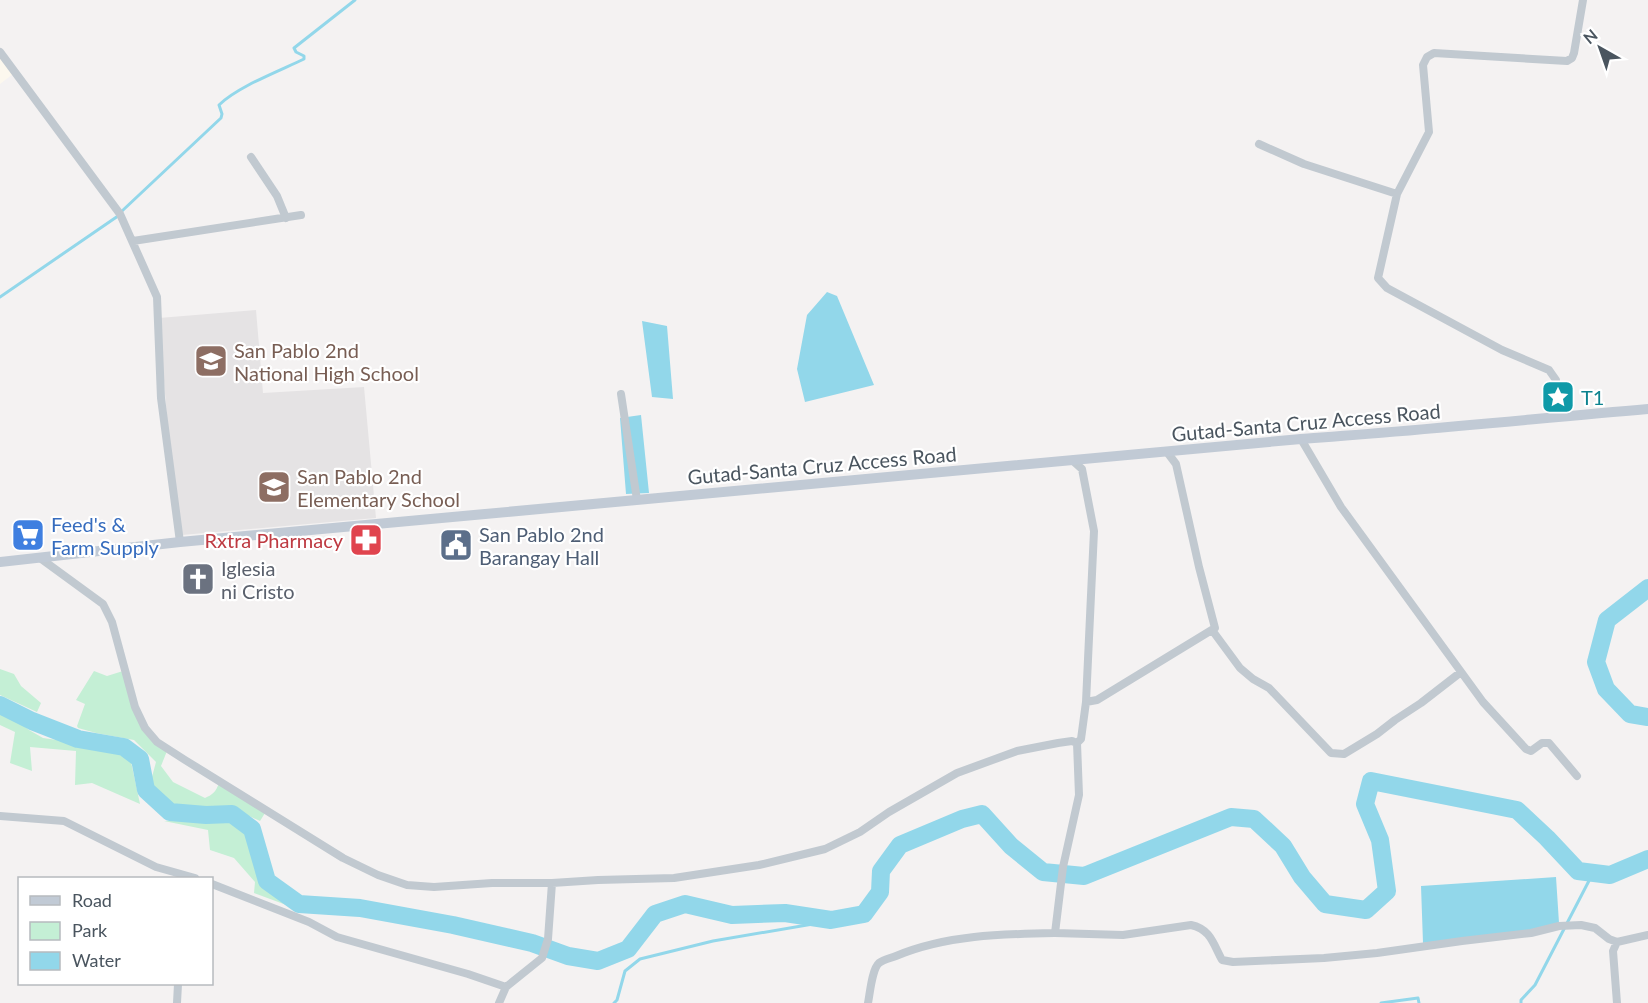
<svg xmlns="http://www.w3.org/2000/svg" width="1648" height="1003" viewBox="0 0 1648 1003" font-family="Lato,sans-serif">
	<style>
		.commercial { fill: #fcf8ee }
		.education { fill: #e5e3e4 }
		.green { fill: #c4efd5 }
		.water { fill: #92d7ea }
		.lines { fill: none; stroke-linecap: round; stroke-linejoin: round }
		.stream { stroke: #92d7ea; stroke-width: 3 }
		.river { stroke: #92d7ea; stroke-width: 18 }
		.street { stroke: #c1c9d0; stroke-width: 8 }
		.secondary { stroke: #c1cad5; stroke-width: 10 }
		.labels { text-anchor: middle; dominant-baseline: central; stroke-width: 4.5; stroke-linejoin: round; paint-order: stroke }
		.education-label { font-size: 20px; fill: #785e54; stroke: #fff; text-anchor: start }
		.culture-label { font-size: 20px; fill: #0d838f; stroke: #fff; text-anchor: start }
		.street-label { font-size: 20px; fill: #4a555f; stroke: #fff }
		.shop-label { font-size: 20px; fill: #366cbe; stroke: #fff; text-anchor: start }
		.service-label { font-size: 20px; fill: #4e5e75; stroke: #fff; text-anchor: start }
		.health-label { font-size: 20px; fill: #be3a42; stroke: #fff; text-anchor: end }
		.worship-label { font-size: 20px; fill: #5b616d; stroke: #fff; text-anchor: start }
	</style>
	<rect width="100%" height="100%" fill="#f4f2f2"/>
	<!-- commercial -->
	<path class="commercial" d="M0 55 13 74 0 84Z"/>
	<!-- education -->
	<path class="education" d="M256 310 263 393 364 387 376 518 182 535 170 456 159 318Z"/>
	<!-- green -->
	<path class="green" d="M0 669 14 674 21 686 41 703 37 712 0 695Z
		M94 671 107 676 123 671 133 706 167 751 161 766 173 782 205 798C212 795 216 792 219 783L265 813 260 821 234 809 205 810 174 809 149 788 156 762 134 740 96 733 78 728 77 726 85 704 76 700Z
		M0 711 10 715 29 730 43 738 85 744 96 750 119 752 130 757 140 804 92 783 75 785 76 751 30 747 32 771 10 763 15 732 0 725Z
		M231 820 248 834 266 888 297 909 254 893 255 882 234 858 210 850 208 830 164 821Z"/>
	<!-- water -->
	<path class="water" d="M827 292 837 296 874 385 805 402 797 369 807 315Z
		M642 321 667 326 673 399 652 397Z
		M641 415 649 493 626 494 620 418Z
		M1556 877 1559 923 1530 930 1423 943 1421 886Z"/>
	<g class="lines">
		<!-- stream -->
		<path class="stream" d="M122 211 221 118 222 114 219 105C237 87 279 71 304 59V56L296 52 294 48 355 0
			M0 297 118 216
			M614 1003 617 1000 625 971 640 959 713 941 813 924 821 919
			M1381 1003 1418 998 1419 1003
			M1521 1003V1000L1535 985 1593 873"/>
		<!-- river -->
		<path class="river" d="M1648 588 1607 620 1596 662 1606 689 1630 714 1648 717
			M0 705 32 721 78 739 124 747 140 759 146 790 170 812 206 815 232 814 252 829 267 881 299 904 360 908 453 925 532 943 568 956 598 961 628 949 655 914 685 904 732 915 785 913 831 920 864 914 880 892 881 871 900 845 962 819 982 814 1011 846 1043 872 1084 876 1231 817 1254 819 1283 846 1302 877 1325 904 1366 910 1387 891 1380 840 1365 804 1371 781 1517 810 1547 838 1578 871 1610 875 1648 859"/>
		<!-- street -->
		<path class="street" d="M0 52 120 214 157 297 161 398 180 542
			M1259 144 1304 164 1397 194
			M251 157 277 196 286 218
			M133 241 301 215
			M621 394 637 500
			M1550 417 1556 380 1549 370 1502 350 1387 288 1378 278 1397 194 1429 132 1423 65 1427 57 1434 53 1567 61 1572 58 1574 53 1583 0
			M1301 439 1341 507 1483 702 1526 749 1531 751 1542 743H1549L1577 776
			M40 558 103 604 112 622 135 707 145 728 157 742 185 760 343 858 378 875 407 885 434 887 492 883H552L548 939 542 958 506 987 499 1003
			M1212 630 1240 668 1253 679 1269 688 1331 753 1344 754 1377 734 1395 720 1421 703 1461 672
			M1086 702 1097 700 1215 628 1199 567 1176 464 1167 452
			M0 816 64 821 156 867 195 878
			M552 883 598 880 674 878 759 865 825 849 860 832 889 812 957 773 1017 751 1058 743 1072 741 1077 743
			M212 884 309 922 337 937 468 974 506 987
			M1055 933 1123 935 1191 925C1210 929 1213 943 1222 960L1233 962 1324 958 1377 953 1462 941 1531 933 1559 926 1581 925 1595 928 1609 939 1617 942
			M177 1003 178 984
			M868 1003C870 993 872 969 879 963 883 960 891 958 896 956 946 935 1002 934 1055 933L1063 867 1079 795 1077 743 1081 739 1086 702 1094 531 1082 469 1072 460
			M1617 1003 1613 951 1617 942 1648 935"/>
		<!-- secondary -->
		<path class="secondary" d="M0 562 180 542 1301 439C1417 431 1532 419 1648 409"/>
	</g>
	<!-- icons -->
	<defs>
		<g id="school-square" transform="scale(1.725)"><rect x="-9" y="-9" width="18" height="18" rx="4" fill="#8d6e63" stroke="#fff"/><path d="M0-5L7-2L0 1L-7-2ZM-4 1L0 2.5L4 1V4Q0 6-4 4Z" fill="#fff"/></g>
		<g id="sight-square" transform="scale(1.725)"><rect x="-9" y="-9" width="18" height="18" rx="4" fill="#0f9aa8" stroke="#fff"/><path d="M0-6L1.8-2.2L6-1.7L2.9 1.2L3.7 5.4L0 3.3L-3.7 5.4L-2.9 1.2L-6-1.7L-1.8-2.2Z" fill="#fff"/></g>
		<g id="supermarket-square" transform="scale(1.725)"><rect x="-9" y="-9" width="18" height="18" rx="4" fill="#3f7fe0" stroke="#fff"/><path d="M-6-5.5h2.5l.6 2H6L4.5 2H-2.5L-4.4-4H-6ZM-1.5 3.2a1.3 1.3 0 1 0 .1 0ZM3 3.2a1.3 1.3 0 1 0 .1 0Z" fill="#fff"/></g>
		<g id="pharmacy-square" transform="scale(1.725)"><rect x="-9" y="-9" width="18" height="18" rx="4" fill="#e0444e" stroke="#fff"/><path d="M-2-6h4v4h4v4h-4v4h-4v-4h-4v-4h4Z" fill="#fff"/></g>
		<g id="civic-square" transform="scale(1.725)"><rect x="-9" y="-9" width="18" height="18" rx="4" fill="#5c6f8a" stroke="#fff"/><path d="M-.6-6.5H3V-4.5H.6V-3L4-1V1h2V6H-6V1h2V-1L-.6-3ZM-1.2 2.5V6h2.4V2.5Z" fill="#fff"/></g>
		<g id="church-square" transform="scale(1.725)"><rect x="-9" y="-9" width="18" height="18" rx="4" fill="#6b7280" stroke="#fff"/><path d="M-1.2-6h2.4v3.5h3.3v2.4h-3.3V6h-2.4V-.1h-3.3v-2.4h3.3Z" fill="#fff"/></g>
	</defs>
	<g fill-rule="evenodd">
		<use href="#school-square" x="211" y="361"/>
		<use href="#sight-square" x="1558" y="397"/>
		<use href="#school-square" x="274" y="487"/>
		<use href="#supermarket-square" x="28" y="535"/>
		<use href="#pharmacy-square" x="366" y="540"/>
		<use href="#civic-square" x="456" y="545"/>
		<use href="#church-square" x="198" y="579"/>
	</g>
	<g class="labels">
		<!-- education labels -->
		<g class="education-label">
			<text x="234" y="350">San Pablo 2nd<tspan x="234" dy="23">National High School</tspan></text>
			<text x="297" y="476">San Pablo 2nd<tspan x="297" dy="23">Elementary School</tspan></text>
		</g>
		<!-- culture labels -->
		<g class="culture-label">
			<text x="1581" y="397">T1</text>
		</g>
		<!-- street labels -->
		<g class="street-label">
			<text transform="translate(1306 422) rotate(-5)">Gutad-Santa Cruz Access Road</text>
			<text transform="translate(822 465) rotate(-5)">Gutad-Santa Cruz Access Road</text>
		</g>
		<!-- shop labels -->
		<g class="shop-label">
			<text x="51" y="524">Feed's &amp;<tspan x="51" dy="23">Farm Supply</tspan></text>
		</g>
		<!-- service labels -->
		<g class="service-label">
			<text x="479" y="534">San Pablo 2nd<tspan x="479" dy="23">Barangay Hall</tspan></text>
		</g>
		<!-- health labels -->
		<g class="health-label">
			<text x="343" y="540">Rxtra Pharmacy</text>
		</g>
		<!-- worship labels -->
		<g class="worship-label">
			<text x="221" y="568">Iglesia<tspan x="221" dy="23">ni Cristo</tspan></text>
		</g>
	</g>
	<!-- legend -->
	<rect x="18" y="877" width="195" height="108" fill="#ffffff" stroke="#b7bbbf" stroke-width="1.5"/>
	<rect x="30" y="896" width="30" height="9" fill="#c1cad5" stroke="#b7bbbf" stroke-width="1.5"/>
	<text x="72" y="907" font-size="18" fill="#4a555f">Road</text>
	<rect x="30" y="922" width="30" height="18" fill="#c4efd5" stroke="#b7bbbf" stroke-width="1.5"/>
	<text x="72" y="937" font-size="18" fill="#4a555f">Park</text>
	<rect x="30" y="952" width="30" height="18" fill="#92d7ea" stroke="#b7bbbf" stroke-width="1.5"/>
	<text x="72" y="967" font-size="18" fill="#4a555f">Water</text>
	<!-- north arrow -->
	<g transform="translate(1600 48) rotate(320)" stroke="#ffffff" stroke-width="4.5" paint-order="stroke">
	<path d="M0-4.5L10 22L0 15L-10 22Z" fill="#4a555f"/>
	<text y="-9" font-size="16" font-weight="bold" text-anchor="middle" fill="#4a555f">N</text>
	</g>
</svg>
